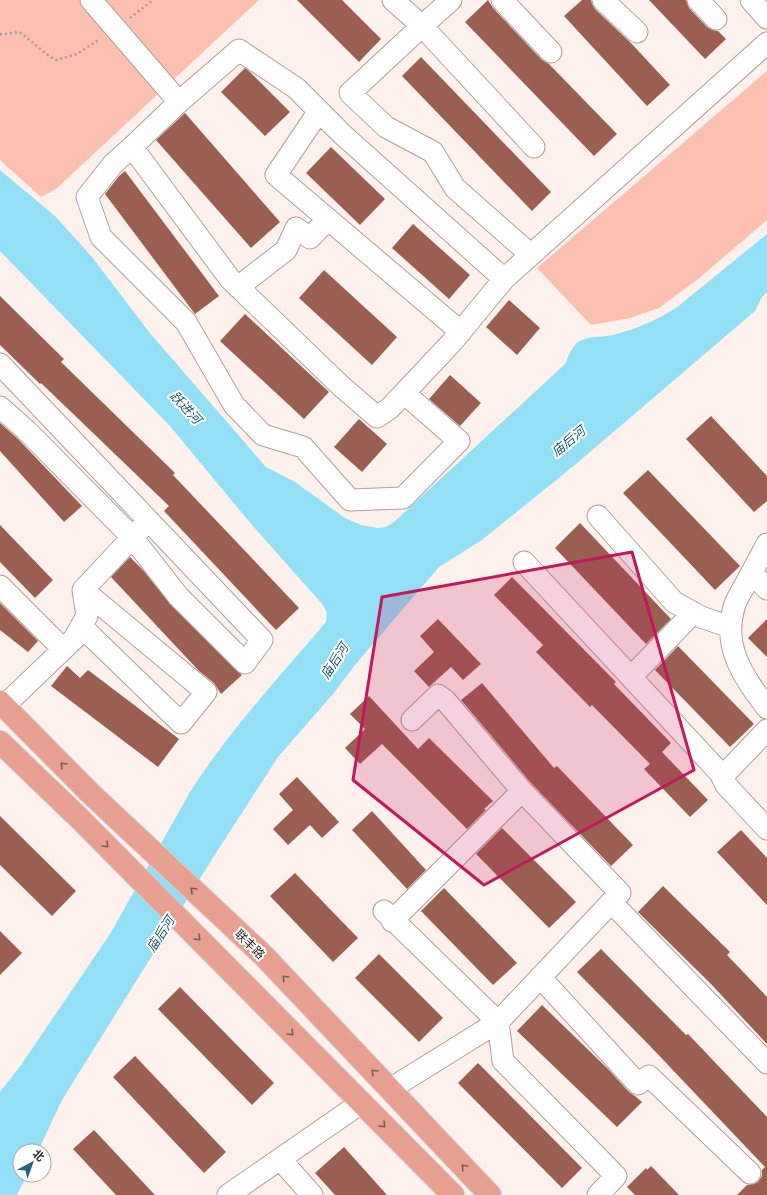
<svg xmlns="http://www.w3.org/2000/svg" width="767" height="1195" viewBox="0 0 767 1195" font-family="'Open Sans','Noto Sans SC',sans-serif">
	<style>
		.green { fill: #fcbfb0 }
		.water { fill: #93e0f6 }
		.building { fill: #9a5f50 }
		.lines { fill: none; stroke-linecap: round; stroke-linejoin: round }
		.minor-casing { stroke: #b19f9b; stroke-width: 23 }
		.major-casing { stroke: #d0cfce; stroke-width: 24 }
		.path { stroke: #a69c99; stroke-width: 2.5; stroke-dasharray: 2 3; stroke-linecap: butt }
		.minor { stroke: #fff; stroke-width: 21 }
		.major { stroke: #e7a090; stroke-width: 22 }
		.oneway { stroke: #805c54 }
		.marked { fill: #c2185b; fill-opacity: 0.2; stroke: #c2185b; stroke-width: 3; stroke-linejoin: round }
		.labels { text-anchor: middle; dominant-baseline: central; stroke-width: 4; stroke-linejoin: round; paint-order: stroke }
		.street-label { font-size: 12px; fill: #2b2422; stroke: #fff }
		.water-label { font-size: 13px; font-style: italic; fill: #1c5b6b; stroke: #fff }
	</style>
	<rect width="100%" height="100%" fill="#fdf1ee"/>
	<!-- green -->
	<path class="green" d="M0 0H259L56 189 41 197 0 160Z
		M767 71V220L698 279 659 308 630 318 591 325 537 268Z"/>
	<!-- water -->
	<path class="water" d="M0 170 55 216 92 257 149 332 266 467 295 482 345 518 361 525 378 528 386 527 394 522 565 364C569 356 572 345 580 341 590 335 603 338 613 335 636 329 657 320 676 308L767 234V292L762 297 755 311 576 464 482 540 439 567 355 665 333 694 278 757 216 853 62 1100 38 1151H20V1175H27L17 1195H0V1092L21 1065 110 934 190 792C229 731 279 677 326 622L327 613 323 605 252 525 169 425 0 251Z"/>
	<!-- building -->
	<path class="building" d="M297 0H342L381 39 359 62Z
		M488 0 493 8 542 60 549 64 617 134 594 156 465 22Z
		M582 0H591L592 4 595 9 630 42 670 85 647 106 564 16Z
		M649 0H686L689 8 707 27 712 30 718 31 726 39 705 59Z
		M421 57 551 192 532 211 402 76Z
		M245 68 250 72 290 112 265 136 221 92Z
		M185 113 280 222 251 248 156 140Z
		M331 147 385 199 360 225 306 173Z
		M125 171 219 296 195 314 105 194 119 176Z
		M413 224 470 275 449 299 392 248Z
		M324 270 397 337 372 365 299 298Z
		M0 296 64 359 61 362 175 473 173 475 299 608 276 630 164 511 169 506 41 383 40 384 0 345Z
		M509 300 540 328 517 355 486 327Z
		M245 314 329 392 304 419 220 341Z
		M450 375 481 403 460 426 429 399Z
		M711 416 767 476V501L754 512 686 439Z
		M359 419 387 444 362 472 334 447Z
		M0 423 18 439 82 506 64 522 0 451Z
		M648 470 740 566 715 590 623 493Z
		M580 523 671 619 646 644 555 548Z
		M0 525 53 580 35 598 0 562Z
		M130 557 143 570 170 604 237 671 242 675 221 694 214 683 199 671 111 577Z
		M512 577 616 682 614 684 671 743 662 752 708 800 690 817 644 769 650 764 592 705 590 707 536 652 543 645 494 595Z
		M0 603 38 641 28 652 0 630Z
		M438 619 481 664 463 680 451 667 429 687 414 671 434 652 420 636Z
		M767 619V657L748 638Z
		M678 646 754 724 730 747 655 670Z
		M67 666 80 678 88 670 179 739 158 767 51 686Z
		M482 683 554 768 557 766 633 845 611 866 531 783 461 700Z
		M369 696 418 749 429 738 493 801 484 809 486 810 467 829 382 744 360 764 345 748 365 729 350 714Z
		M297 777 339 822 322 838 310 825 288 845 273 829 293 810 279 794Z
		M372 811 426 870 407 889 352 830Z
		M0 816 76 891 52 916 0 865Z
		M502 828 576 902 549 928 476 854Z
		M741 830 767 858V905L717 852Z
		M295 873 358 938 333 962 270 896Z
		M663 886 730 952 727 955 767 997V1044L711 984 638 912Z
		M444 888 517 963 493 985 421 911Z
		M0 931 22 953 0 975Z
		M601 949 686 1035 688 1034 767 1117V1195H737L747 1185 754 1184 758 1182 762 1176V1170L765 1167 650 1046 577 972Z
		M379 954 443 1018 419 1042 355 978Z
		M180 987 274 1083 252 1105 158 1009Z
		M542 1005 608 1069 629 1092 635 1096 642 1102 617 1127 517 1031Z
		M135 1056 226 1152 204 1173 113 1077Z
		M478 1063 582 1168 562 1188 458 1083Z
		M94 1130 155 1195H116L73 1149Z
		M344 1147 387 1195H335L315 1173Z
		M651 1166 679 1195H635L627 1187 646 1168 647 1170Z"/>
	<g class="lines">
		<!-- minor casing -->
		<g class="minor-casing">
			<path id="minor" d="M91 0 179 102
				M393 0 422 26 350 93 386 127 433 152 455 188 531 255
				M451 0 422 26 534 147
				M502 0 551 52
				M603 0 637 32
				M698 0 716 19
				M751 0 767 18
				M319 111 276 175 461 332
				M132 147 113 164 87 197 101 237 186 322 234 405 263 435 303 447 350 500 403 498 459 441 404 393
				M504 279 342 134 296 88 239 50 179 102 132 147 230 279 341 386 377 417 390 408 453 341 504 279 767 43
				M238 287 286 250 296 228 310 238 328 219
				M0 364 262 640 245 663 178 596 132 537 26 430 0 407
				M598 516 674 602 701 617 730 627
				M767 544C760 558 752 571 745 585 742 591 737 598 735 604 721 646 743 676 767 708
				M524 562 720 773 726 785 767 829
				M752 573 767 589
				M0 586 63 649
				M81 626 181 723 206 692 83 590
				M631 677 693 613
				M4 706 74 639 87 616 83 590 142 527
				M412 720 438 695 445 700 522 791
				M722 777 767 730
				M611 902 767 1063
				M384 911 498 1022 503 1061 616 1176 598 1195
				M540 977 638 1084 649 1076 750 1173
				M390 1089 498 1022 620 893 522 791 392 921
				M280 1159 312 1195
				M228 1195 361 1103"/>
		</g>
		<!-- major casing -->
		<g class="major-casing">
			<path id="major" d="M0 702 90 793 263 955 490 1195
				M0 742 79 818 453 1195"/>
		</g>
		<!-- path -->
		<path class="path" d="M130 18 153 0
			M0 34H5L19 32C33 41 41 52 56 60L77 54 100 39"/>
		<!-- minor -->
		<use href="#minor" class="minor"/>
		<!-- major -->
		<use href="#major" class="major"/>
	</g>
	<!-- one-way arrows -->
	<defs><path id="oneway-chevron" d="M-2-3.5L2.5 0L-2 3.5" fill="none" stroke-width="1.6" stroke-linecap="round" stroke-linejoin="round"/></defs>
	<g class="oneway">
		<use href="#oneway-chevron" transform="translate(63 765) rotate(-135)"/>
		<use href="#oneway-chevron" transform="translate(106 845) rotate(45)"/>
		<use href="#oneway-chevron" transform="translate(193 890) rotate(-137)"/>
		<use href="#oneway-chevron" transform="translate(198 938) rotate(45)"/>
		<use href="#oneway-chevron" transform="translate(285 978) rotate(-134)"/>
		<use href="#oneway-chevron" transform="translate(291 1033) rotate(45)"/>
		<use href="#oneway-chevron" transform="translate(374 1072) rotate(-134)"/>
		<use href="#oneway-chevron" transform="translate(383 1125) rotate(45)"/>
		<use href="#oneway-chevron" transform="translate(464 1167) rotate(-134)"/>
	</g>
	<!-- marked area -->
	<path class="marked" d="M632 552 694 770 484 885 353 780 382 597Z"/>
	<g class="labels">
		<!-- street labels -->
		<g class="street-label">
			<text transform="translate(250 944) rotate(44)">联丰路</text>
		</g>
		<!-- water labels -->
		<g class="water-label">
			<text transform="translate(186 407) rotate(47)">跃进河</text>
			<text transform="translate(568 441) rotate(-39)">庙后河</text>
			<text transform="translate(334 661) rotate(-57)">庙后河</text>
			<text transform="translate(160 934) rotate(-57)">庙后河</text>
		</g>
	</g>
	<!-- north arrow -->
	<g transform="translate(32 1163) rotate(41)"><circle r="19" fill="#ffffff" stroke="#aaa7a7"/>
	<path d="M0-3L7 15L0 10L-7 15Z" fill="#226778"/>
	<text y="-6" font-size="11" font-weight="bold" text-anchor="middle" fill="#2b2422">北</text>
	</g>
</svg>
